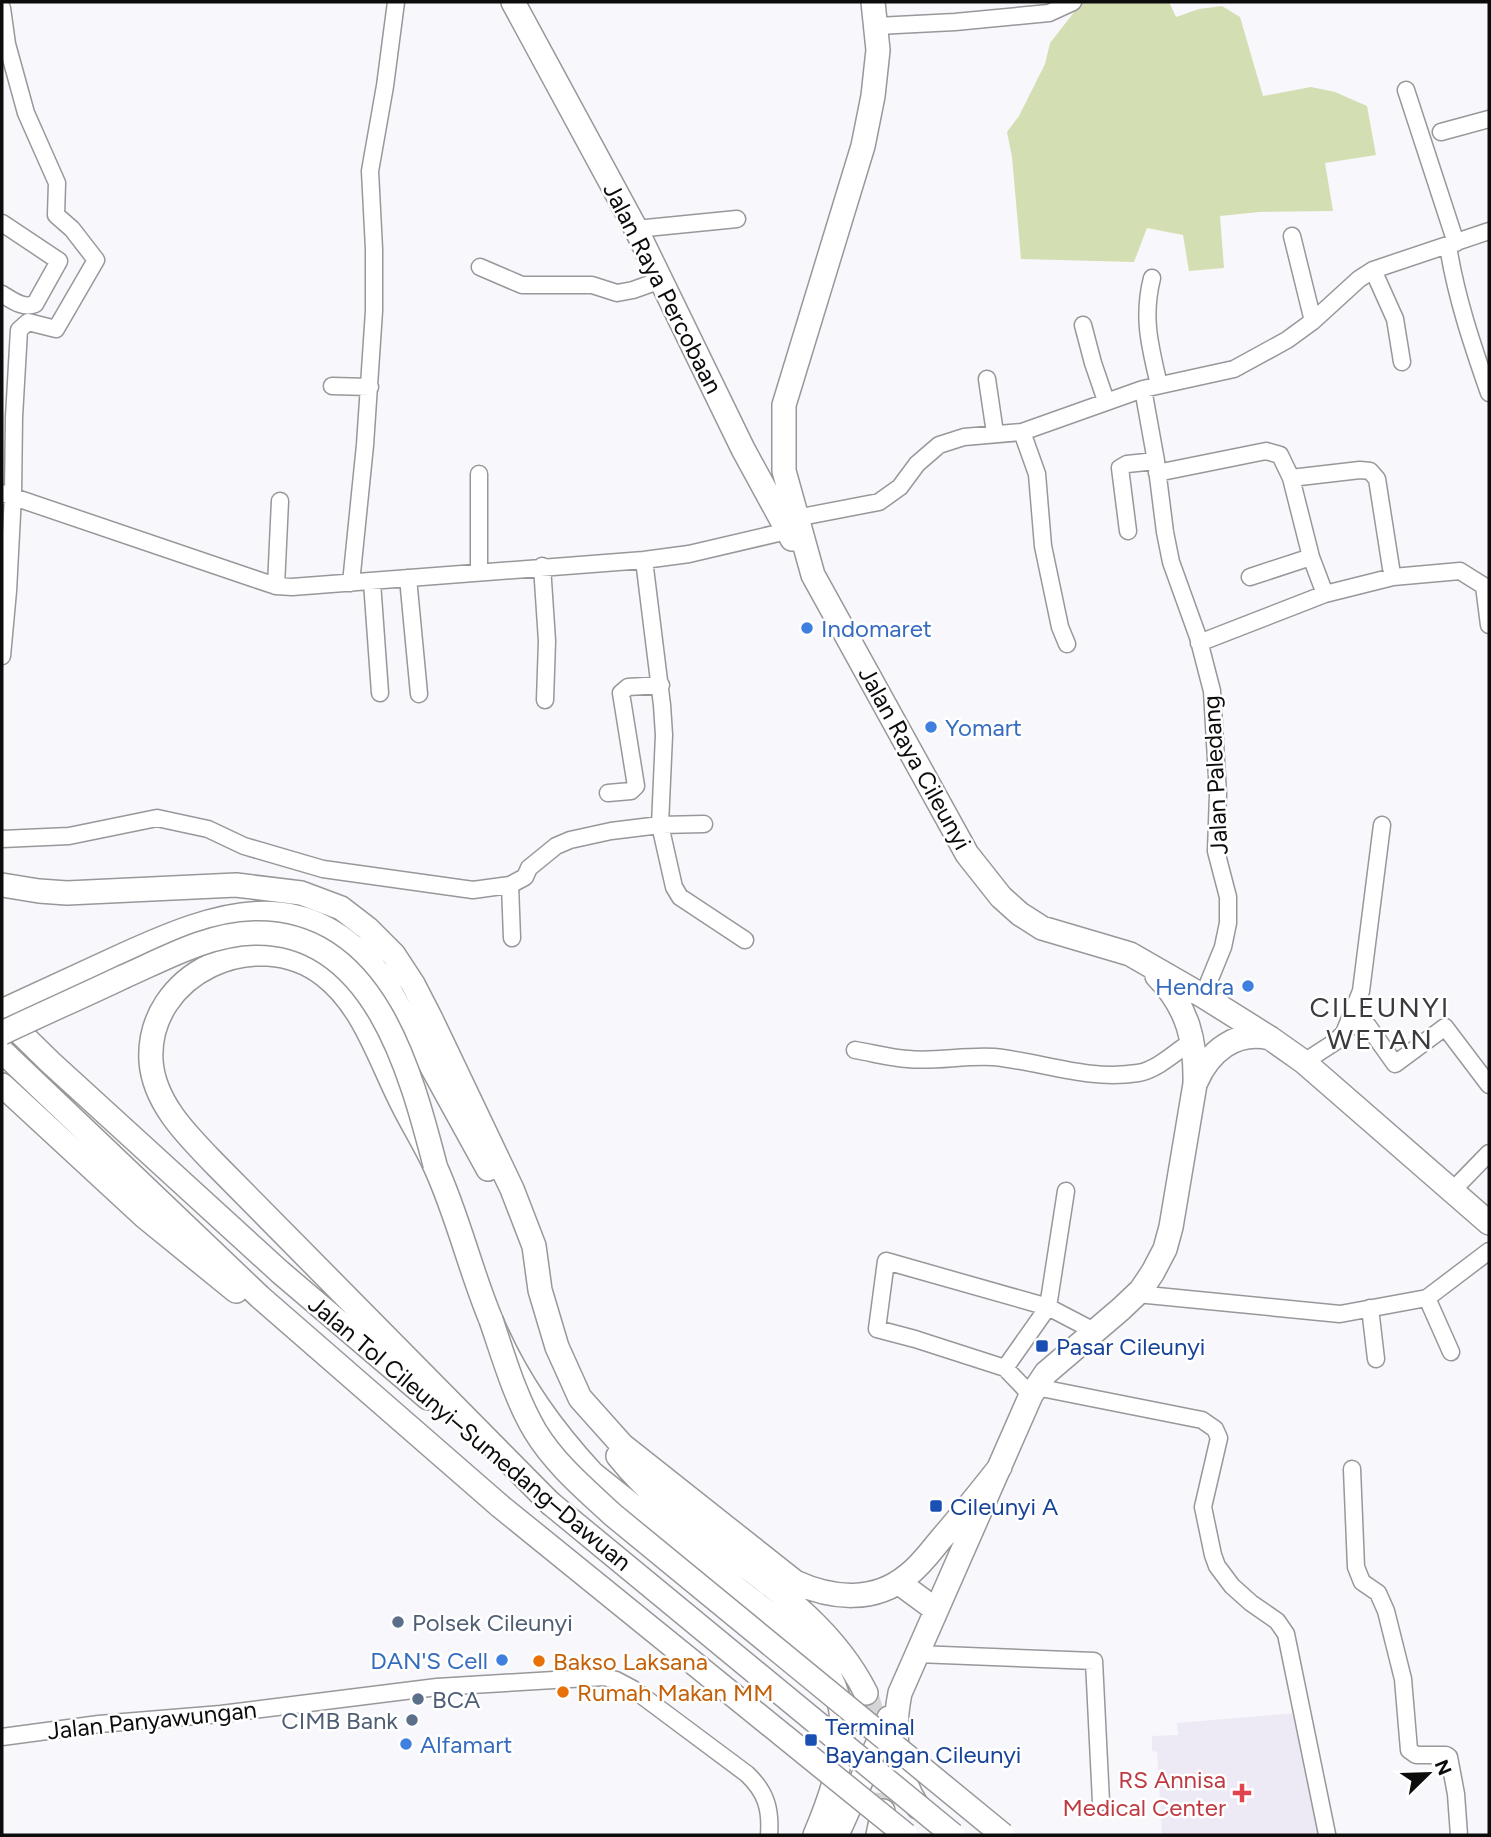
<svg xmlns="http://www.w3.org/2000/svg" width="1491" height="1837" viewBox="0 0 1491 1837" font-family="Figtree,sans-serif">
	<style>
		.built { fill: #edeaf5 }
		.green { fill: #d3dfb2 }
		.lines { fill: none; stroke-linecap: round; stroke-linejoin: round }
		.highway-tunnel { stroke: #d5d4d7; stroke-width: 23; stroke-dasharray: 23 11; stroke-linecap: butt }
		.minor-casing { stroke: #98979a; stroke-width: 19 }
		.highway-casing { stroke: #98979a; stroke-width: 26 }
		.minor { stroke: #fff; stroke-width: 16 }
		.highway { stroke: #fff; stroke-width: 23 }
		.highway-bridge-casing { stroke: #98979a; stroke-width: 26; stroke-linecap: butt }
		.highway-bridge { stroke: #fff; stroke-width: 23 }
		.shop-dot { fill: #3f7fe0; stroke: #fff; stroke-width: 2.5 }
		.transit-dot { fill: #1a4fb4; stroke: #fff; stroke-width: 2.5 }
		.service-dot { fill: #5c6f8a; stroke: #fff; stroke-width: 2.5 }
		.food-dot { fill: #e8710a; stroke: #fff; stroke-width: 2.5 }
		.health-dot { fill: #e0444e; stroke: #fff; stroke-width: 2.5 }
		.labels { text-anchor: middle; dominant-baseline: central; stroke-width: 5; stroke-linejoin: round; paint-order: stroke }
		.street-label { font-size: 24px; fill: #0d0c0d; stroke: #fff }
		.shop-label { font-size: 24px; fill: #366cbe; stroke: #fff; text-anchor: start }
		.transit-label { font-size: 24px; fill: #164399; stroke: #fff; text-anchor: start }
		.service-label { font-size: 24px; fill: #4e5e75; stroke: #fff; text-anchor: start }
		.food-label { font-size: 24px; fill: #c56008; stroke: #fff; text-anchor: start }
		.health-label { font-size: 24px; fill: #be3a42; stroke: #fff; text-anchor: end }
		.quarter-label { font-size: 28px; letter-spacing: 2px; fill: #3b3a3d; stroke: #fff }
	</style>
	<rect width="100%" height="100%" fill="#f8f7fb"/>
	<!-- built -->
	<path class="built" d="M1307 1712 1334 1835H1162L1157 1752 1152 1751V1736L1178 1735 1177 1723Z"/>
	<!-- green -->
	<path class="green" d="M1082 2H1169L1176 17 1199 9 1222 6 1240 17 1263 96 1311 87 1335 92 1367 106 1376 155 1325 163 1333 211 1259 212 1220 216 1224 268 1189 271 1183 235 1147 228 1134 262 1021 259 1012 157 1007 132 1019 116 1045 64 1050 43Z"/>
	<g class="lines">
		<!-- highway-tunnel -->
		<path class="highway-tunnel" d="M866 1693C880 1732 886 1769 883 1811"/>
		<!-- minor casing -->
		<g class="minor-casing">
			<path id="minor" d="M2 8 7 44 26 113 57 183 56 215 72 229 96 260 56 329 28 322 19 330 14 417 13 495 8 591 2 656
				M877 26 955 22 1049 13 1073 2
				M1406 90 1456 243
				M1441 132 1489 119
				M2 223 59 261 35 304C23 309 12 300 2 294
				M636 229 737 219
				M1292 236 1313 321
				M1448 246C1456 297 1472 344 1489 393
				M480 267 522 285H592L617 293 633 290 661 280
				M1373 270 1395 319 1402 362
				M1152 278C1142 318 1150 346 1159 385
				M1083 325 1093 363 1106 401
				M987 379 995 433
				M332 386 370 387
				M1143 389 1156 461 1165 532 1171 562 1198 637 1212 691 1218 794 1216 851 1228 897V923L1223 947 1203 996
				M1022 432 1037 474 1043 546 1060 627 1067 644
				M1157 473 1266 451 1280 455 1291 478 1360 470 1370 471 1377 479 1391 568
				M479 474V572
				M1291 478 1311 557 1325 594
				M2 493 252 578 276 586 292 587 644 560 689 554 787 531
				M796 518 879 502 900 487 917 464 939 445 964 437 1022 432 1143 389 1234 369 1287 340 1313 321 1359 279 1373 270 1489 231
				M1128 531 1120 468 1127 464 1156 461
				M644 560 662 705 664 735 660 825 674 887 680 897 745 940
				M542 566 547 641 545 700
				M1250 577 1311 557
				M408 578 419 694
				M372 582 380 693
				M351 583 365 445 374 311V249L370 171 385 86 396 2
				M276 586 280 501
				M1199 643 1325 594 1393 577 1460 571 1484 586 1489 625
				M608 793 631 791 636 786 621 693 628 687 661 685
				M2 839 69 836 157 818 208 829 244 846 323 869 473 890 510 885
				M512 938 510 885 525 877 529 868 556 846 570 840 611 831 660 825 704 824
				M1348 1026H1368L1395 1064 1445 1027 1489 1085
				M855 1050C873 1053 891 1058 908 1059 935 1062 965 1055 994 1057 1043 1062 1088 1081 1138 1073 1157 1070 1177 1051 1193 1040
				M1304 1062 1335 1042 1344 1033 1361 991 1382 825
				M1452 1191 1489 1153
				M1137 1294 1340 1314 1427 1298 1489 1251
				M1427 1298 1451 1352
				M1370 1308 1376 1359
				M1005 1368 1048 1307 1066 1191
				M1036 1387 1202 1420 1215 1429 1219 1438 1203 1507 1213 1555 1217 1566 1232 1586 1251 1603 1277 1621 1286 1634 1327 1834
				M1031 1395 1005 1368 915 1339 877 1329 886 1261 1048 1307 1094 1331
				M1352 1469 1356 1567 1362 1582 1378 1593 1386 1611 1403 1679 1409 1750 1416 1755H1446L1449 1757 1456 1794 1459 1835
				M917 1654 1094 1661 1101 1802
				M2 1737 99 1724 221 1714 437 1687 604 1677 616 1680 633 1689 747 1774C766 1792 771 1809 769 1835"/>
		</g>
		<!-- highway casing -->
		<g class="highway-casing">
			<path id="highway" d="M513 2 636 229 743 449 792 539
				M873 2 878 50 873 96 863 146 784 405V471L813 575 967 854 1001 897 1020 914 1042 928 1130 954 1203 996 1270 1038 1304 1062 1489 1223
				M2 885 39 891 67 893 236 885 301 893 341 908 367 928 394 955 413 984 431 1019 512 1189 534 1246 540 1290 557 1347 580 1398 622 1445 795 1582C832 1599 875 1603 908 1575 921 1565 931 1551 941 1539 962 1515 981 1491 1000 1467
				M2 1011C41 993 80 975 119 957 218 912 306 878 384 980L488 1169
				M2 1015 50 1062 280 1272 428 1398
				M2 1051 260 1297 500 1506
				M1196 1082C1209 1052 1235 1030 1270 1038
				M2 1085 145 1217 236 1291
				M618 1456C689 1546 813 1587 866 1693
				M550 1503 217 1166C189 1137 154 1104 151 1061 146 973 257 923 324 975 362 1004 378 1054 398 1095 409 1119 424 1142 435 1166 458 1216 470 1270 491 1320 515 1378 551 1429 593 1474 641 1512 689 1550 736 1588 761 1608 788 1626 810 1649 863 1705 841 1774 815 1835
				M898 1582 936 1610
				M918 1807C895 1772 892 1733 900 1693L1031 1395 1046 1373 1121 1309 1141 1290 1153 1272 1165 1249 1171 1227 1195 1084C1196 1042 1188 1007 1157 976
				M837 1835 889 1718
				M878 1835 883 1811"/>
		</g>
		<!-- minor -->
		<use href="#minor" class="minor"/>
		<!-- highway -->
		<use href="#highway" class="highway"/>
		<!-- highway-bridge casing -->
		<g class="highway-bridge-casing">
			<path id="highway-bridge" d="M2 1033C42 1014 83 996 123 977 164 959 208 934 254 933 374 930 411 1073 435 1165
				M491 1320C504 1358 515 1397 535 1431 555 1464 585 1489 613 1515L1003 1835
				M550 1503 953 1835
				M500 1506 906 1835"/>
		</g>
		<!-- highway-bridge -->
		<use href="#highway-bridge" class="highway-bridge"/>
	</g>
	<!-- markers -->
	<g class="shop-dot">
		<circle cx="807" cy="628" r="7"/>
		<circle cx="931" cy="727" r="7"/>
		<circle cx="1248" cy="986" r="7"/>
		<circle cx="502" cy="1660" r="7"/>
		<circle cx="406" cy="1744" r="7"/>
	</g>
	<g class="transit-dot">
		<rect x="1035" y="1339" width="14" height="14" rx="3.5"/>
		<rect x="929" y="1499" width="14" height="14" rx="3.5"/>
		<rect x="804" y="1733" width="14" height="14" rx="3.5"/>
	</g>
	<g class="service-dot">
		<circle cx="398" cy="1622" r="7"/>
		<circle cx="418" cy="1699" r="7"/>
		<circle cx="412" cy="1720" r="7"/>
	</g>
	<g class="food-dot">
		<circle cx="539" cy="1661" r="7"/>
		<circle cx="563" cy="1692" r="7"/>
	</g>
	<path class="health-dot" d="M1238.5 1782.5h7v7h7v7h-7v7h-7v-7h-7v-7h7z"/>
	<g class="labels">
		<!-- street labels -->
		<g class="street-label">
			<text transform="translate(663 288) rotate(63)">Jalan Raya Percobaan</text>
			<text transform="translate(915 758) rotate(61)">Jalan Raya Cileunyi</text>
			<text transform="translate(1215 775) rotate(-93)">Jalan Paledang</text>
			<text transform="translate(470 1433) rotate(40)">Jalan Tol Cileunyi–Sumedang–Dawuan</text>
			<text transform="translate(152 1720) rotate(-6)">Jalan Panyawungan</text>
		</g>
		<!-- shop labels -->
		<g class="shop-label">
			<text x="821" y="628">Indomaret</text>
			<text x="945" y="727">Yomart</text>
			<text x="1234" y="986" text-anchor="end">Hendra</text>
			<text x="488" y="1660" text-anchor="end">DAN'S Cell</text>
			<text x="420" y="1744">Alfamart</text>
		</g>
		<!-- transit labels -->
		<g class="transit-label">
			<text x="1056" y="1346">Pasar Cileunyi</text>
			<text x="950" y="1506">Cileunyi A</text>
			<text x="825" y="1726">Terminal<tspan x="825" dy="28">Bayangan Cileunyi</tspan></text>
		</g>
		<!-- service labels -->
		<g class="service-label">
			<text x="412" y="1622">Polsek Cileunyi</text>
			<text x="432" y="1699">BCA</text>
			<text x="398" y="1720" text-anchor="end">CIMB Bank</text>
		</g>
		<!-- food labels -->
		<g class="food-label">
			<text x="553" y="1661">Bakso Laksana</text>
			<text x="577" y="1692">Rumah Makan MM</text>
		</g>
		<!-- health labels -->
		<g class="health-label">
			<text x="1226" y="1779">RS Annisa<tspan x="1226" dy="28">Medical Center</tspan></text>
		</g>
		<!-- quarter labels -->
		<g class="quarter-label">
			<text x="1380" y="1007">CILEUNYI<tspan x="1380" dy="32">WETAN</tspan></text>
		</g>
	</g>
	<!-- border -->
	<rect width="1491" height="1837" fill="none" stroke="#0d0c0d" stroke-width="7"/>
	<!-- north arrow -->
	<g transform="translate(1428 1774) rotate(67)" stroke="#ffffff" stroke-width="5" paint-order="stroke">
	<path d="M0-5L12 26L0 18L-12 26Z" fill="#0d0c0d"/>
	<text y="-10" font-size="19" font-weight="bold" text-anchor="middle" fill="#0d0c0d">N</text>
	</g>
</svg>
